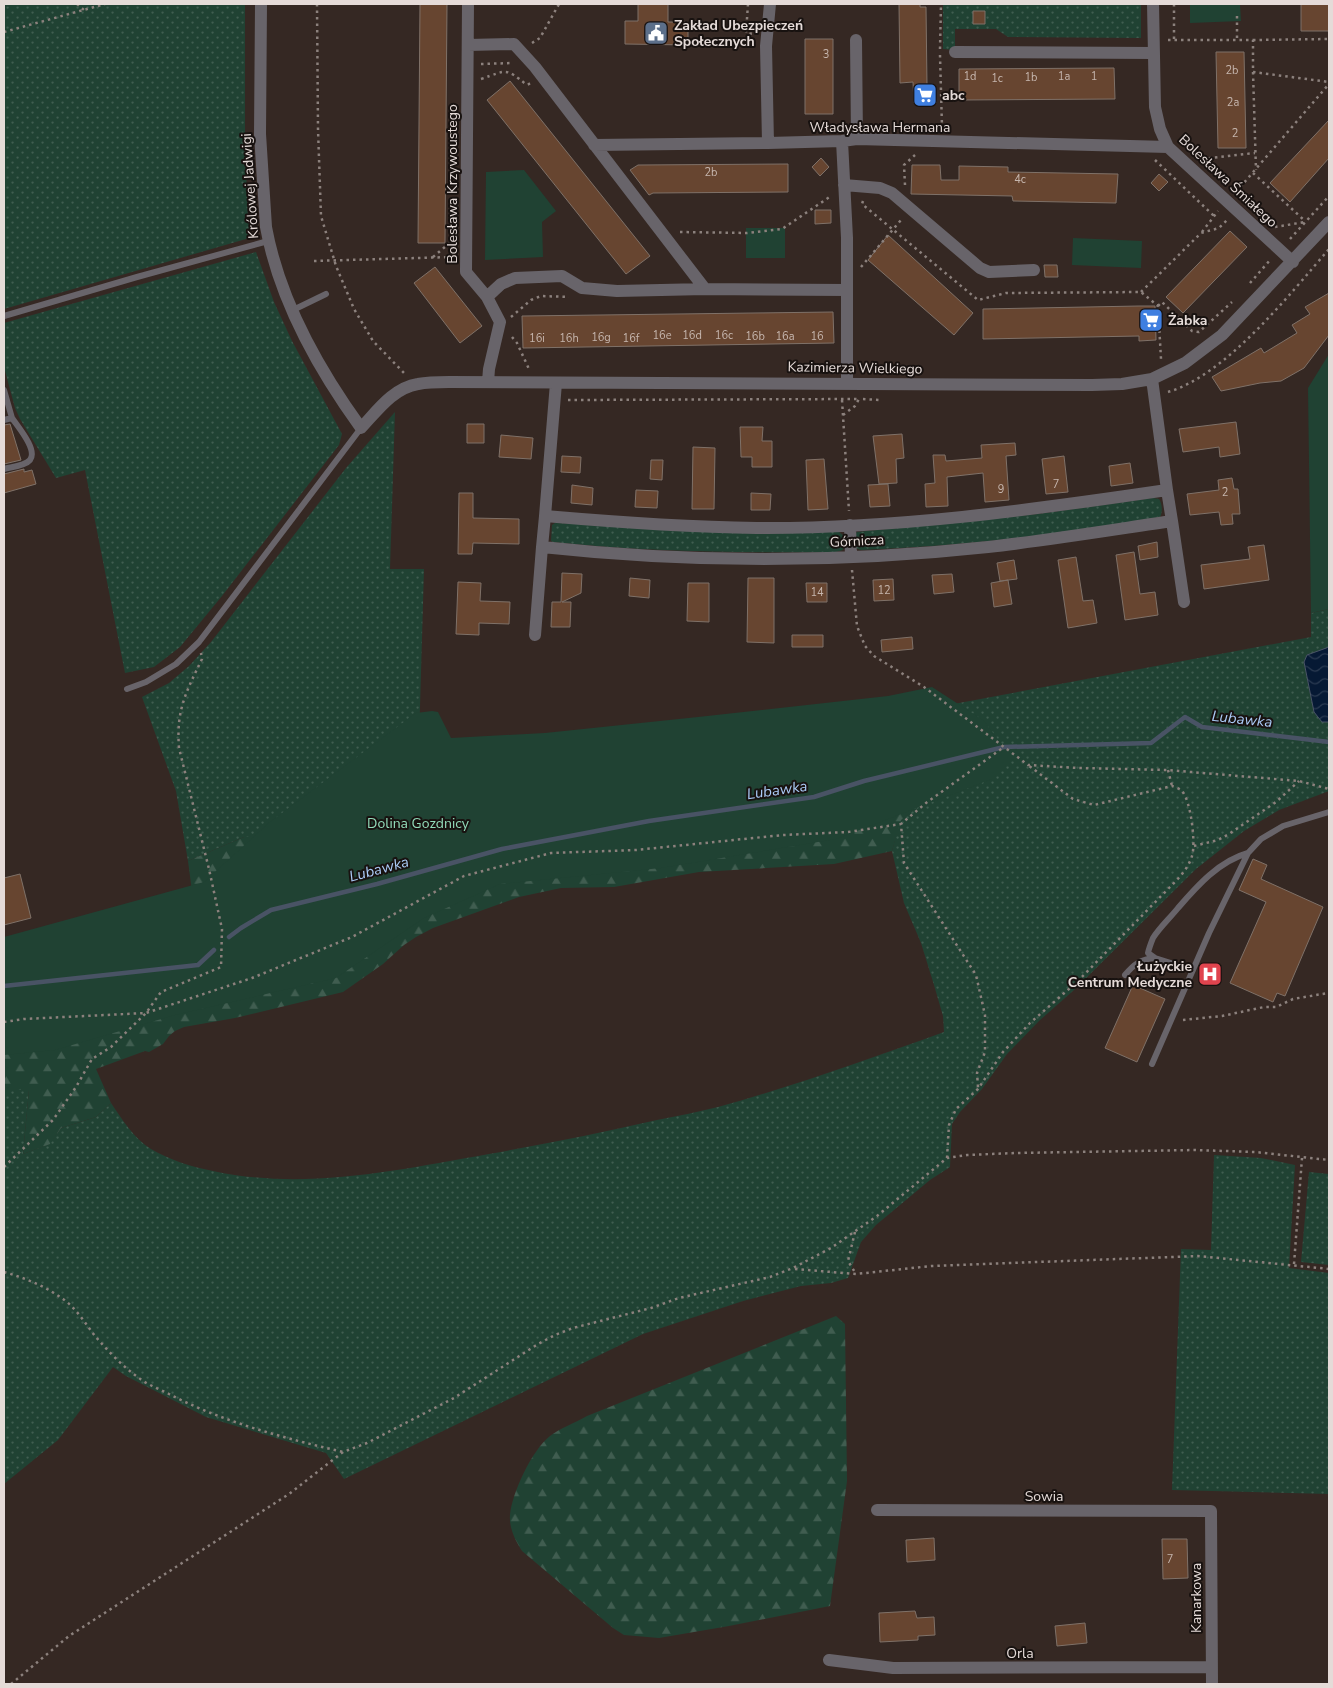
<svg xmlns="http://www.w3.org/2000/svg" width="1333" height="1688" viewBox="0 0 1333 1688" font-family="'Nunito Sans',sans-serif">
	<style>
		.grass { fill: url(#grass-dots) }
		.forest { fill: url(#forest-firs) }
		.green { fill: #204233 }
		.water { fill: url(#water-waves); stroke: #495365 }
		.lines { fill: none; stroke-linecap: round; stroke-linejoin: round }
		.stream { stroke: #495365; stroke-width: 4.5 }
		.building { fill: #674530; stroke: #7f7168 }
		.path { stroke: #8c817d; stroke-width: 2.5; stroke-dasharray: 2.5 4; stroke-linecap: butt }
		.lane { stroke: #68646a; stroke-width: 6 }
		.street { stroke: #68646a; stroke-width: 12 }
		.labels { text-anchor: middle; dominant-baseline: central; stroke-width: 4; stroke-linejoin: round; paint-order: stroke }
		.number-label { font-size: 11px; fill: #c6b6ae }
		.poi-label { font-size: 14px; font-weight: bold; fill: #e5dbd8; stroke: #181210; text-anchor: start }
		.street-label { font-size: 14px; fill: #e5dbd8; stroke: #181210 }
		.park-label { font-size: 14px; fill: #92dcba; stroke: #181210 }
		.water-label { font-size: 15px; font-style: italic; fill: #abcbf7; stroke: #181210 }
	</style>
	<defs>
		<pattern id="grass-dots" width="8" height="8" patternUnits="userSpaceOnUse" patternTransform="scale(1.25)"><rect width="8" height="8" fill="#204233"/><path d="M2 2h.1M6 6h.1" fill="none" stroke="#405d50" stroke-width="1.8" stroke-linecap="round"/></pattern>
		<pattern id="forest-firs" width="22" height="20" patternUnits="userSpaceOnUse" patternTransform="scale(1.25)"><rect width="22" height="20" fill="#204233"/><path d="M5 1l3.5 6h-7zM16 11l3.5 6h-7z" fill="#405d50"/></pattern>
		<pattern id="water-waves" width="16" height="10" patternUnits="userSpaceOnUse" patternTransform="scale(1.25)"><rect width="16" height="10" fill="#061934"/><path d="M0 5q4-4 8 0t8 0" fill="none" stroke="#2a3a51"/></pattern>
	</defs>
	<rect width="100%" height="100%" fill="#352823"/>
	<!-- grass -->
	<path class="grass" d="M4 4H245V145L248 220 253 237 4 309Z
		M943 4H1141V38L1008 37 996 29H955V50L943 49Z
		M256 252 274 302 292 341 342 434 339 445 222 596 180 647 154 667 125 673 85 470 56 478 20 419 15 408 4 367V323Z
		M395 412 390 569H424L419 741 547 848 244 837 188 861 176 791 142 697 169 683 189 666 211 642 346 468Z
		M1153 498 1159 499C1162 503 1163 512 1160 517 1062 535 961 546 861 550L856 548V533L857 532 1038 514Z
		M555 523 839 532 844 536V547L843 550 836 552C741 553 647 552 553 542L551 541 552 525Z
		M1329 609V791L1279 810 1244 831 1196 869 1074 990 1039 1021 1007 1054 982 1089 960 1112 952 1124 950 1167 930 1180 876 1225 861 1242 848 1278 831 1283 801 1286 743 1301 643 1334 344 1479 326 1453 206 1417 126 1376 113 1367 58 1440 4 1484V1090H29L23 1154 49 1144 61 1128 96 1117 111 1103C122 1119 134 1139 151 1149 170 1160 192 1167 213 1171 305 1191 398 1170 489 1154 545 1144 601 1133 657 1120 677 1116 698 1112 718 1107 794 1086 869 1059 944 1032L943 1016 934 985 921 943 904 903 892 851 900 820 943 787V706L1311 637V613Z
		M1214 1155 1261 1158 1295 1165 1289 1268 1329 1273V1494L1172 1490 1181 1249 1211 1250Z
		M1309 1172 1329 1174V1265L1301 1262Z"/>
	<!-- forest -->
	<path class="forest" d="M943 787 901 820 892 851 834 864 699 872 614 887 561 888 519 897 433 928 416 937 404 945 383 964 343 992 235 1018 184 1027 175 1031 169 1036 163 1044 149 1052 145 1051 96 1069 111 1103 96 1117 61 1128 50 1144 23 1154 29 1090H4V942L195 914 188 861 244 837 348 832Z
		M836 1316 845 1324 847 1481 830 1606 729 1626 659 1638 624 1635 613 1628 522 1551C515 1540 509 1528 510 1515 512 1493 532 1450 550 1436 560 1428 575 1423 587 1416Z"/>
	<!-- green -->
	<path class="green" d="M1190 4H1240L1241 21 1190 23Z
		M524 170 556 211 542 222 543 257 485 260 486 172Z
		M746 228H785V258H746Z
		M1073 238 1142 241 1141 268 1072 265Z
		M1329 354V609L1311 613 1308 388Z
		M932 687 983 720 1004 747H1014L1023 758 1011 760 992 779 836 839 661 868 500 884 424 918 336 978 175 1015 55 1050 4 1055V937L204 882 270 822 416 713 432 711 438 712 451 738 545 733 698 717 888 696Z"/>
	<!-- water -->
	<path class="water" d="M1329 647V722H1322L1314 712 1304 662 1307 655Z"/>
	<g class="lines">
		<!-- stream -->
		<path class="stream" d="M229 937 241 928 271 910 377 884 502 849 649 821 814 797 864 781 1004 747 1151 743 1185 717 1202 727 1329 742
			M4 986 198 965 214 950"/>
	</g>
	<!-- building -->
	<path class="building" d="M420 4H447L445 243H418Z
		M638 4H668V22H688V45L625 44V21H638Z
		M899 4H920V7H926L927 86H935L936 103H914L913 82 900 83Z
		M1301 4H1329V31H1301Z
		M973 11H985V24H973Z
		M805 39H833V114H805Z
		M1216 52H1244L1246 148H1218Z
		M1114 68 1115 99 959 100V69Z
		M510 81 650 256 626 274 487 100Z
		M1329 120V158L1290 202 1270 183Z
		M821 158 829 167 820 176 812 167Z
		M788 164V192L653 193 649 195 630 170 638 165Z
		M912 165H940L941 180H959V166L1008 167V172L1118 174 1116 203 1013 201 1012 196 911 194Z
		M1159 174 1168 182 1159 191 1151 183Z
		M815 210H831V223L815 224Z
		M1230 231 1247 247 1183 313 1166 297Z
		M888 235 973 313 954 335 868 260Z
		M1044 265H1057L1058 277H1045Z
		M435 267 482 326 460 343 414 283Z
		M1329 293V335L1304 368 1281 381 1260 383 1221 391 1212 377 1261 348 1264 353 1297 333 1292 325 1310 314 1305 307Z
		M1139 306H1155L1156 340 1139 341V336L983 339V309Z
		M833 312 834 343 523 348 522 316Z
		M1236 422 1240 454 1220 457 1219 447 1183 452 1179 429Z
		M10 424 21 460 4 464V425Z
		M467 424H484V443H467Z
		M740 427H763L762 441H772V467H752V457H741Z
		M902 434 904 458 896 459 897 483 879 484 873 436Z
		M501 435 533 438 531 459 499 457Z
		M1015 443 1016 455 1006 456 1009 500 985 502 983 473 947 477 948 506 926 507 925 484 935 483 933 455H945L946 461 982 458 981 445Z
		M693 447 715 448 714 509H692Z
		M562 456 581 457 580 473 561 472Z
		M1064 456 1068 492 1046 494 1042 459Z
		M824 459 828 509 808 510 806 460Z
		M651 460H663L662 480 650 479Z
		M1130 463 1133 483 1111 486 1109 466Z
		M24 469V472L32 470 36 484 4 493V474Z
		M1232 478 1234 489H1238L1240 514H1232L1233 524 1221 525 1219 512 1190 515 1187 494 1219 490 1218 480Z
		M888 484 890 506 870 507 868 485Z
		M572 485 593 488 592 505 571 503Z
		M636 490 658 491 657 508 635 507Z
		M459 493H473V518L519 519V544L473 543 472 554H458Z
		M751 493 771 494 770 510H751Z
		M1157 542 1158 557 1140 560 1138 546Z
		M1264 545 1269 580 1204 589 1201 565 1250 559 1248 547Z
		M1134 552 1140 594 1155 592 1158 615 1125 620 1116 555Z
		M1076 557 1083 601 1093 600 1097 623 1068 628 1058 560Z
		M1014 560 1017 579 1000 581 997 563Z
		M562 573 582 574 581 593 562 602H571L570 627H551L552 602H561Z
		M952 574 954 592 934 594 932 575Z
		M630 578 650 580 649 598 629 596Z
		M748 578H774V643L747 642Z
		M893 579 894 600 874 601 873 580Z
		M1008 580 1012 604 994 607 991 583Z
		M458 582 481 583 480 601 510 602 509 624 479 623V635L456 634Z
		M688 583H709V622L687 621Z
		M806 583H827V602H807Z
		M792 635H823V647H792Z
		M912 637 913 649 882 652 881 640Z
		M1253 859 1267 865 1261 879 1323 907 1285 996 1277 993 1273 1002 1230 983 1266 902 1239 890Z
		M20 874 31 918 4 925V878Z
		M1133 985 1165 999 1137 1062 1105 1048Z
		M934 1538 935 1560 907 1562 906 1540Z
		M1162 1539H1187L1188 1578 1163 1579Z
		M915 1611 917 1618 934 1617 935 1635 918 1636V1640L880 1642 879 1613Z
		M1085 1623 1087 1643 1057 1646 1055 1626Z"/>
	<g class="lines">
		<!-- path -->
		<path class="path" d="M77 4 84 10
			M317 4 318 129 321 216 336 266 354 309 373 341 404 373
			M748 4 746 33 753 34
			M1174 4V40
			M1237 16V40
			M4 32 105 4
			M1168 40H1253V72L1329 82
			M1253 40 1329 39
			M532 43 540 38 559 4
			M940 49 941 4
			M940 55 942 127
			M481 64 513 63
			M1253 72 1256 170
			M481 79C508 70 504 67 527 85L531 83
			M1202 159 1255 153
			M1155 160 1214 216
			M1253 173 1305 221
			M905 185 904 165 915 155
			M1236 192 1329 84
			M863 201 862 204 978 300 1006 293 1141 292 1158 306 1161 359
			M1275 227 1305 222
			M680 232 747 233 782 229 831 196
			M1202 232 1218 211
			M1290 239 1329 196
			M433 257 452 241
			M314 261 452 257
			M861 267 901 220
			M1250 283 1271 259
			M1141 292 1201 233 1219 228 1228 219
			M1158 306 1162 302 1192 331 1199 332 1232 302
			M511 317 531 300 541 296 569 297
			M512 337 517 343 529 369
			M1168 392C1226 375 1290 294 1329 249
			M863 399 880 400
			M568 400 858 399
			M842 400 849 511
			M843 415 855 406 859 399
			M852 570 857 626 865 646 874 656 924 687 1028 765 1079 768 1167 770 1299 781 1329 789
			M1168 770 1172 786
			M1194 846 1218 840 1229 834 1276 802 1299 781
			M1183 1020 1222 1016 1264 1007H1276L1293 999 1328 993
			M4 1022 24 1019 146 1013 252 978 352 937 464 876 551 853 636 850 783 835 848 832 901 824
			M978 1087 977 1073 985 1052V1015L976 975 904 863 901 824 926 803 1004 747
			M947 1158 949 1125 956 1109 978 1089 1003 1052 1030 1023 1077 982 1169 888C1178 879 1188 869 1192 856 1196 844 1191 801 1182 791 1180 789 1175 787 1172 786L1094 805 1073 799 1028 765
			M4 1167 53 1120 76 1087 92 1059 111 1047 146 1013 161 992 221 967 222 929 209 869 179 748C176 710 186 692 202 659L201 653
			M855 1232 848 1261 856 1274
			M1294 1264 1302 1158
			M795 1269 856 1274 931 1266 1198 1256 1329 1269
			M4 1272C25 1278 45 1286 63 1299 76 1308 85 1323 95 1336 108 1351 122 1366 139 1378 148 1385 159 1389 169 1394 223 1422 284 1438 343 1452
			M11 1684 69 1636 289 1494 343 1452 367 1443 454 1398 538 1344 555 1335 573 1328 651 1308 679 1298 770 1277 793 1268 831 1248 877 1216 947 1158 967 1155 1015 1153 1195 1150 1255 1152 1329 1160"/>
		<!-- lane -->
		<path class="lane" d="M293 310 326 294
			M4 316 137 277 268 241
			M4 390 12 418 4 420
			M4 469C11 467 25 466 30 460 38 450 18 427 12 418
			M127 689 146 682 176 664 199 642 361 428
			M1193 970 1155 958 1148 953C1149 948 1151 943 1153 938 1160 927 1170 918 1178 908 1197 886 1219 861 1248 853
			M1125 975C1134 964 1141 959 1155 958
			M1152 1064 1209 933 1248 853 1261 839 1283 826 1329 812"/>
		<!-- street -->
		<path class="street" d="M261 4 260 134 266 227C279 298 319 370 361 428 377 411 393 388 418 384 428 382 439 382 449 382L1092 385 1122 384 1152 379 1185 363 1222 335 1329 222
			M468 4 466 272 487 297 500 322 489 369 488 382
			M1153 4 1155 107 1160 129 1168 147 1293 262
			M856 40 857 139
			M468 45 514 44 535 67 705 289 847 290V383
			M955 52 1154 53
			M842 141 847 238V290
			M768 143 766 46 770 4
			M594 145 768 143 842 141 857 139 1168 147
			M844 185 880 188 892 193 980 268 989 272 1034 270
			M487 297 501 284 515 278 562 276 582 288 617 291 705 289
			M1152 379 1167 490
			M1167 490 1172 521C1111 530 1050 540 988 547 840 563 689 563 542 547L545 516C615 522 686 527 757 528 894 529 1031 510 1167 490Z
			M545 516 556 383
			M1172 521 1184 602
			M850 525 851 557
			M535 635 542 547
			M877 1510 1211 1511 1212 1684
			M829 1660 893 1668 1212 1667"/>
	</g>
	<!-- icons -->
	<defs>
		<g id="civic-square" transform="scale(1.25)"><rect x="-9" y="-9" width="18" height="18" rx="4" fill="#5c6f8a" stroke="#181210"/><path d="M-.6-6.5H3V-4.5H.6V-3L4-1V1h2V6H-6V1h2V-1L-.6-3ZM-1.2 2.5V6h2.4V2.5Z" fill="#fff"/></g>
		<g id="supermarket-square" transform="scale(1.25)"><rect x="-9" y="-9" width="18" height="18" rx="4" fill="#3f7fe0" stroke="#181210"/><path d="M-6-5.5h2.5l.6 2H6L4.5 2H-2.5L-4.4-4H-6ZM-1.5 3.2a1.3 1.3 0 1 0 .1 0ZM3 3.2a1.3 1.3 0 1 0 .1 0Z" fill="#fff"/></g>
		<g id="hospital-square" transform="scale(1.25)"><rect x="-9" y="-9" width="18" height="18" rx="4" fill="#e0444e" stroke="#181210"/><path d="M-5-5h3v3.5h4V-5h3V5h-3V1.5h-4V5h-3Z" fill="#fff"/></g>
	</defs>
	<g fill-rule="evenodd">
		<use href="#civic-square" x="656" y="33"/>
		<use href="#supermarket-square" x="925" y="95"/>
		<use href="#supermarket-square" x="1151" y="320"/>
		<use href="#hospital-square" x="1210" y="974"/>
	</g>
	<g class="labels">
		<!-- number labels -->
		<g class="number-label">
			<text x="826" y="54">3</text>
			<text x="1232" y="70">2b</text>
			<text x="970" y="76">1d</text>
			<text x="1064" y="76">1a</text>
			<text x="1094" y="76">1</text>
			<text x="1031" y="77">1b</text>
			<text x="997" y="78">1c</text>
			<text x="1233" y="102">2a</text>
			<text x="1235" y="133">2</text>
			<text x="711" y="172">2b</text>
			<text x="1020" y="179">4c</text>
			<text x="662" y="335">16e</text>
			<text x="692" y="335">16d</text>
			<text x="724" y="335">16c</text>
			<text x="755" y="336">16b</text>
			<text x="785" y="336">16a</text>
			<text x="817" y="336">16</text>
			<text x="601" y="337">16g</text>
			<text x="537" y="338">16i</text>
			<text x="569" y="338">16h</text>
			<text x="631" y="338">16f</text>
			<text x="1056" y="484">7</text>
			<text x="1001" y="489">9</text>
			<text x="1225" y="492">2</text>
			<text x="884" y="590">12</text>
			<text x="817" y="592">14</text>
			<text x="1170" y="1559">7</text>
		</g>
		<!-- poi labels -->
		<g class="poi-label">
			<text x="674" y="25">Zakład Ubezpieczeń<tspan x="674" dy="16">Społecznych</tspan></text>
			<text x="942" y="95">abc</text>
			<text x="1168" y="320">Żabka</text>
			<text x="1192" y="966" text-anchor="end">Łużyckie<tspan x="1192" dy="16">Centrum Medyczne</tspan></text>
		</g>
		<!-- street labels -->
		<g class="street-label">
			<text x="880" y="127">Władysława Hermana</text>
			<text transform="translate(1228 181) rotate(43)">Bolesława Śmiałego</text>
			<text transform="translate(452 184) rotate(-90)">Bolesława Krzywoustego</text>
			<text transform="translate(250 186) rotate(-94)">Królowej Jadwigi</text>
			<text transform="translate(855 368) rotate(1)">Kazimierza Wielkiego</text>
			<text transform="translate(857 541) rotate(-3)">Górnicza</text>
			<text x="1044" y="1496">Sowia</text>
			<text transform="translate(1196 1598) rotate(-90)">Kanarkowa</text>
			<text x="1020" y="1653">Orla</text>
		</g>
		<!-- park labels -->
		<g class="park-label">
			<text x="418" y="823">Dolina Gozdnicy</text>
		</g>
		<!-- water labels -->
		<g class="water-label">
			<text transform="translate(1242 719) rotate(6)">Lubawka</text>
			<text transform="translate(777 790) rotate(-8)">Lubawka</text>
			<text transform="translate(379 869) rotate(-15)">Lubawka</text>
		</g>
	</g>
	<!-- border -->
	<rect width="1333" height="1688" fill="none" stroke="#e5dbd8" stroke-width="10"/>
</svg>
